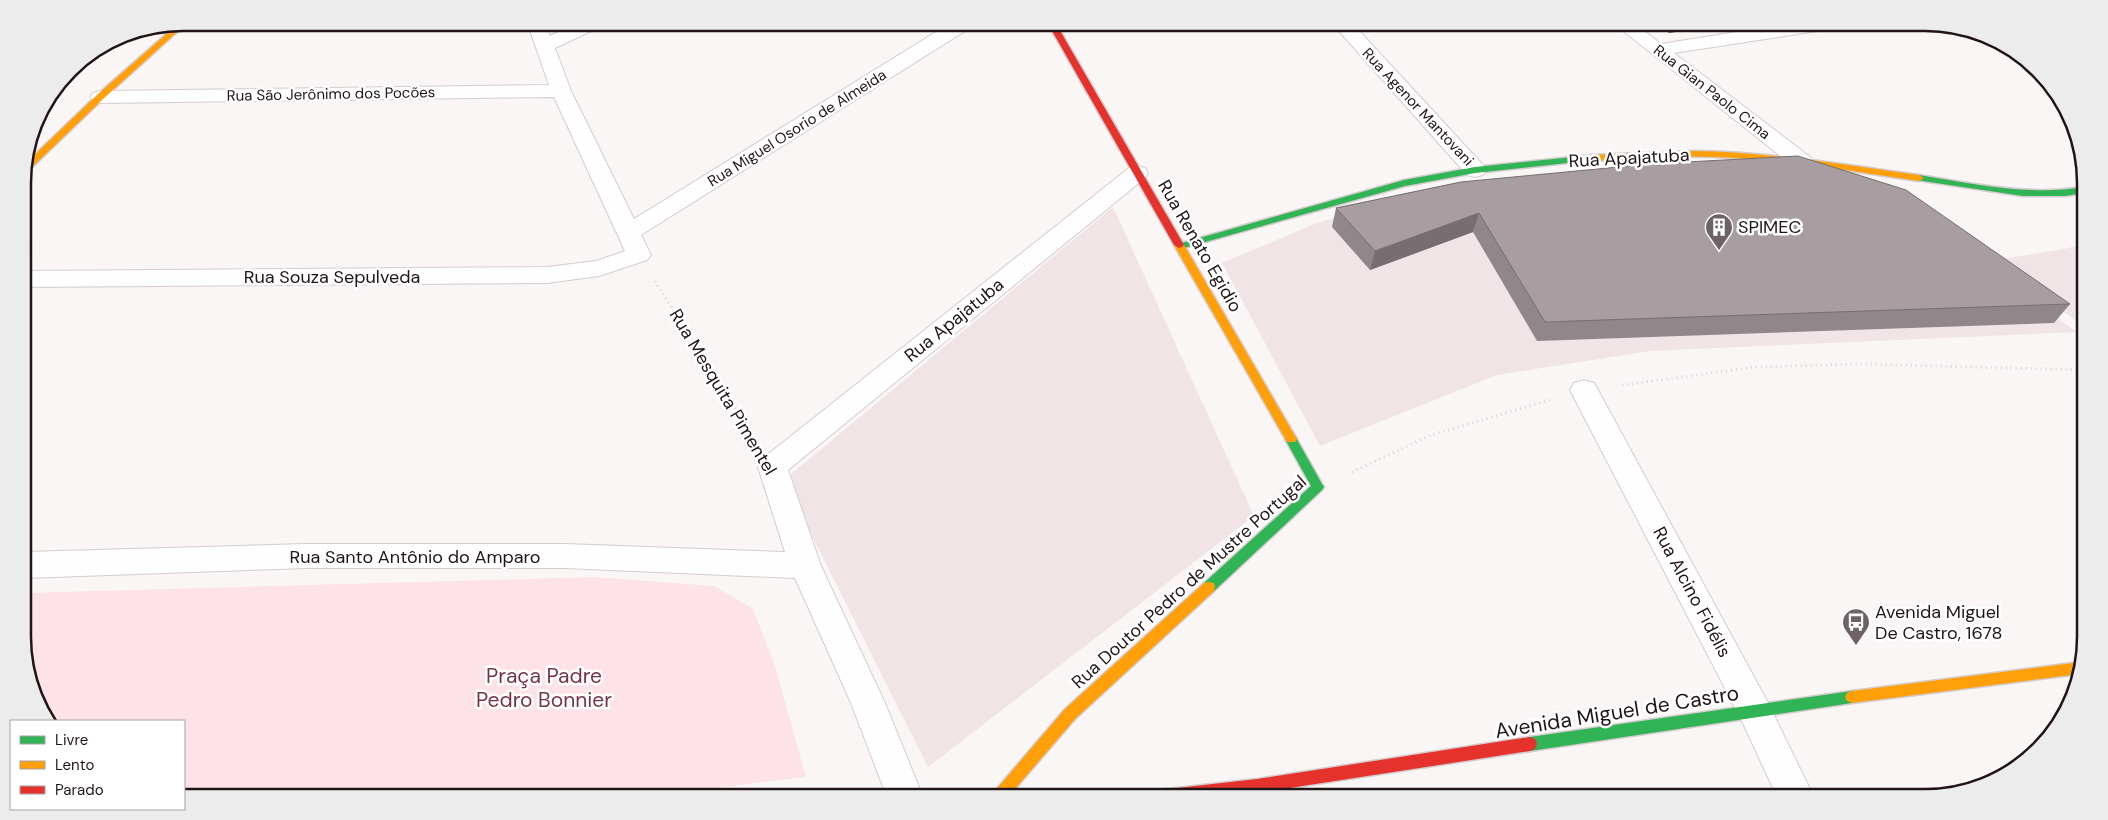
<svg xmlns="http://www.w3.org/2000/svg" width="2108" height="820" viewBox="0 0 2108 820" font-family="'DM Sans',sans-serif">
	<style>
		.built { fill: #f0e4e6 }
		.green { fill: #fde2e7 }
		.lines { fill: none; stroke-linecap: round; stroke-linejoin: round }
		.street-casing { stroke: #d5cccd; stroke-width: 2 }
		.fast-casing { stroke: #d5cccd; stroke-width: 3 }
		.slow-casing { stroke: #d5cccd; stroke-width: 3 }
		.jam-casing { stroke: #d5cccd; stroke-width: 3 }
		.path { stroke: #d8d6d7; stroke-width: 3; stroke-dasharray: 1 4; stroke-linecap: butt }
		.street { fill: #fefefe; fill-rule: evenodd }
		.fast { fill: #30b455; fill-rule: evenodd }
		.slow { fill: #ff9f0a; fill-rule: evenodd }
		.jam { fill: #e5322d; fill-rule: evenodd }
		.wall { fill: #90878a }
		.shaded-wall { fill: #766e70 }
		.building { fill: #a89da0; stroke: #766e70 }
		.labels { text-anchor: middle; dominant-baseline: central; stroke-width: 5; stroke-linejoin: round; paint-order: stroke }
		.far-street-label { font-size: 15px; fill: #211417; stroke: #fff }
		.street-label { font-size: 18px; fill: #211417; stroke: #fff }
		.poi-label { font-size: 18px; fill: #211417; stroke: #fff; text-anchor: start }
		.near-park-label { font-size: 21px; fill: #763446; stroke: #fff }
		.near-street-label { font-size: 21px; fill: #211417; stroke: #fff }
		.rim { fill: none; stroke: #211417; stroke-width: 2.5 }
	</style>
	<rect width="100%" height="100%" fill="#faf6f6"/>
	<!-- built -->
	<path class="built" d="M1642 175 1886 199 2077 332 1650 351 1497 375 1320 446 1222 263 1317 223 1436 186Z
		M1113 207 1254 516 928 767 784 480Z
		M2084 244 2085 327 1990 261 2064 249Z"/>
	<!-- green -->
	<path class="green" d="M596 577 714 586 753 609 775 666 806 777 636 797H184V721H52L26 668 25 593Z"/>
	<g class="lines">
		<!-- street casing -->
		<g class="street-casing">
			<path id="street" d="M527 22H545L550 36 579 22H604L602 26 555 48 571 91 634 219 952 22H975L973 26 641 235 651 255 647 260 599 276 547 283 23 287V271L547 267 596 261 625 251 554 97 100 103 93 101 90 97 93 93 100 91 549 85Z
				M1331 22H1351L1483 165 1486 170 1483 175 1475 177 1467 175Z
				M1612 22H1633L1661 44 1798 22H1846L1844 26 1837 28 1674 53 1810 157 1813 162 1810 167 1802 169 1794 167Z
				M1137 166 1145 168 1148 173 1145 178 788 470 821 566 885 703 923 797H887L851 703 795 578 565 568H306L25 578V552L306 544H565L785 552 758 467 762 459 1129 168Z
				M1584 380 1594 383 1598 390 1766 699 1814 797H1777L1742 721 1570 390 1574 383Z"/>
		</g>
		<!-- fast casing -->
		<g class="fast-casing">
			<path id="fast" d="M1592 155 1595 156V160L1475 173 1405 186 1184 248H1178L1176 246 1178 244 1404 180 1475 167Z
				M1919 175C1974 184 2028 196 2084 187V193L2065 196H2023L1916 180 1914 178Z
				M1291 435 1295 436 1322 484 1324 487 1322 490 1214 591 1209 592 1204 591 1203 587 1204 583 1311 486 1285 439 1287 436Z
				M1852 691 1857 693 1859 697 1857 701 1852 703 1530 751 1525 749 1523 744 1525 739 1530 737Z"/>
		</g>
		<!-- slow casing -->
		<g class="slow-casing">
			<path id="slow" d="M188 22 103 99 27 172H23L25 164 97 95 179 23Z
				M1695 151C1770 152 1845 165 1919 175L1924 178 1919 181C1851 171 1783 160 1714 157 1673 155 1633 159 1592 161L1588 158 1592 155Z
				M1179 242 1184 245 1295 436 1297 439 1295 442H1287L1174 245Z
				M1209 582 1214 583 1215 587 1214 591 1075 719 1008 797H992L994 792 1065 709 1204 583Z
				M2081 662 2079 674 1852 703 1847 701 1845 697 1847 693 1852 691Z"/>
		</g>
		<!-- jam casing -->
		<g class="jam-casing">
			<path id="jam" d="M1047 22H1055L1184 245 1182 247 1179 248 1174 245Z
				M1530 737 1535 739 1537 744 1535 749 1530 751 1257 793 1219 797H1152L1154 792 1159 790 1257 779Z"/>
		</g>
		<!-- path -->
		<path class="path" d="M655 281 753 437
			M1622 385 1756 367 1861 364 2085 370
			M1352 472 1431 435 1550 400"/>
		<!-- street -->
		<use href="#street" class="street"/>
		<!-- fast -->
		<use href="#fast" class="fast"/>
		<!-- slow -->
		<use href="#slow" class="slow"/>
		<!-- jam -->
		<use href="#jam" class="jam"/>
	</g>
	<!-- wall -->
	<path class="wall" d="M1653 22H1739L1669 33Z
		M1461 182 2070 304 2054 323 1537 341 1473 232 1370 270 1332 227 1336 208Z"/>
	<!-- shaded-wall -->
	<path class="shaded-wall" d="M1674 22H1739L1669 33Z
		M1479 213 1473 232 1370 270 1375 251Z"/>
	<!-- building -->
	<path class="building" d="M1798 156 1906 190 2070 304 1545 322 1479 213 1375 251 1336 208 1461 182 1650 164Z"/>
	<!-- icons -->
	<defs>
		<g id="building-pin" transform="scale(1.4375)"><path d="M0 17L-7.5 6A9.5 9.5 0 1 1 7.5 6Z" fill="#6d6365" stroke="#fff"/><path d="M-4-6H4V6H1V3H-1V6H-4ZM-2.5-4.3h1.7v1.8h-1.7ZM.8-4.3h1.7v1.8H.8ZM-2.5-1h1.7V.8h-1.7ZM.8-1h1.7V.8H.8Z" fill="#fff"/></g>
		<g id="bus-pin" transform="scale(1.4375)"><path d="M0 17L-7.5 6A9.5 9.5 0 1 1 7.5 6Z" fill="#6d6365" stroke="#fff"/><path d="M-5-6H5V4H4V6H2V4H-2V6H-4V4H-5ZM-3.5-4V0h7V-4ZM-3.5 1.2v1.5H-2V1.2ZM2 1.2v1.5H3.5V1.2Z" fill="#fff"/></g>
	</defs>
	<g fill-rule="evenodd">
		<use href="#building-pin" x="1719" y="227"/>
		<use href="#bus-pin" x="1856" y="622"/>
	</g>
	<g class="labels">
		<!-- far-street labels -->
		<g class="far-street-label">
			<text transform="translate(1712 92) rotate(38)">Rua Gian Paolo Cima</text>
			<text transform="translate(331 94) rotate(-1)">Rua São Jerônimo dos Pocões</text>
			<text transform="translate(1418 107) rotate(47)">Rua Agenor Mantovani</text>
			<text transform="translate(797 128) rotate(-32)">Rua Miguel Osorio de Almeida</text>
		</g>
		<!-- street labels -->
		<g class="street-label">
			<text transform="translate(1629 158) rotate(-3)">Rua Apajatuba</text>
			<text transform="translate(1200 246) rotate(60)">Rua Renato Egidio</text>
			<text x="332" y="277">Rua Souza Sepulveda</text>
			<text transform="translate(954 320) rotate(-39)">Rua Apajatuba</text>
			<text transform="translate(723 392) rotate(59)">Rua Mesquita Pimentel</text>
			<text x="415" y="557">Rua Santo Antônio do Amparo</text>
			<text transform="translate(1189 582) rotate(-42)">Rua Doutor Pedro de Mustre Portugal</text>
			<text transform="translate(1692 592) rotate(62)">Rua Alcino Fidélis</text>
		</g>
		<!-- poi labels -->
		<g class="poi-label">
			<text x="1738" y="227">SPIMEC</text>
			<text x="1875" y="612">Avenida Miguel<tspan x="1875" dy="21">De Castro, 1678</tspan></text>
		</g>
		<!-- near-park labels -->
		<g class="near-park-label">
			<text x="544" y="676">Praça Padre<tspan x="544" dy="24">Pedro Bonnier</tspan></text>
		</g>
		<!-- near-street labels -->
		<g class="near-street-label">
			<text transform="translate(1617 712) rotate(-9)">Avenida Miguel de Castro</text>
		</g>
	</g>
	<!-- crop -->
	<path d="M0 0H2108V820H0ZM183 31H1925A152 152 0 0 1 2077 183V637A152 152 0 0 1 1925 789H183A152 152 0 0 1 31 637V183A152 152 0 0 1 183 31Z" fill="#edecec" fill-rule="evenodd"/>
	<path class="rim" d="M183 31H1925A152 152 0 0 1 2077 183V637A152 152 0 0 1 1925 789H183A152 152 0 0 1 31 637V183A152 152 0 0 1 183 31Z"/>
	<!-- legend -->
	<rect x="10" y="720" width="175" height="90" fill="#ffffff" stroke="#a6a1a2"/>
	<rect x="20" y="736" width="25" height="8" fill="#30b455" stroke="#a6a1a2"/>
	<text x="55" y="745" font-size="15" fill="#211417">Livre</text>
	<rect x="20" y="761" width="25" height="8" fill="#ff9f0a" stroke="#a6a1a2"/>
	<text x="55" y="770" font-size="15" fill="#211417">Lento</text>
	<rect x="20" y="786" width="25" height="8" fill="#e5322d" stroke="#a6a1a2"/>
	<text x="55" y="795" font-size="15" fill="#211417">Parado</text>
</svg>
